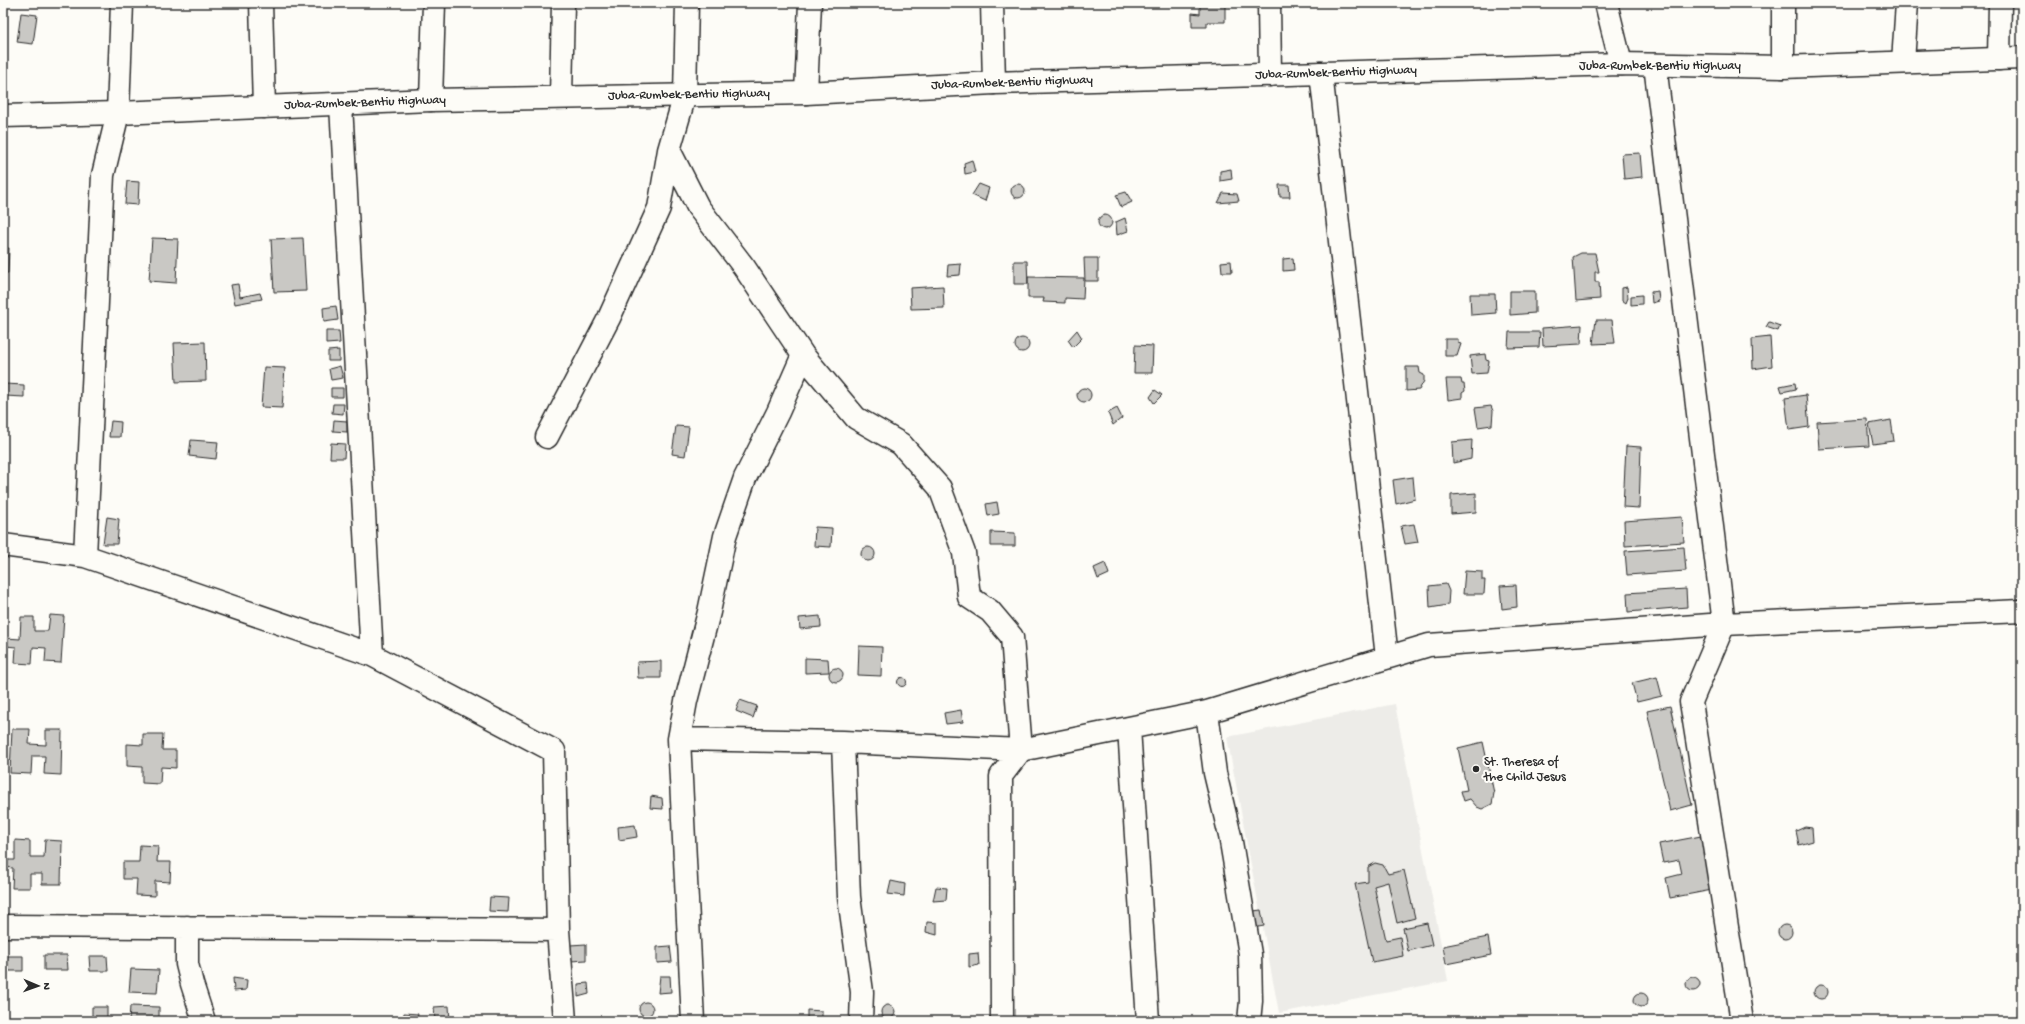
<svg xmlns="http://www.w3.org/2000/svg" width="2025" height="1024" viewBox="0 0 2025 1024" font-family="'Gochi Hand',sans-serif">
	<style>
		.built { fill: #edece8 }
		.building { fill: #c9c8c4; stroke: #2b2b2b }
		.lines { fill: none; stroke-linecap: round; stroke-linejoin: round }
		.minor-casing { stroke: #2b2b2b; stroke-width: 25 }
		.major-casing { stroke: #2b2b2b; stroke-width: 25 }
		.minor { stroke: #fdfcf7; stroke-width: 22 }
		.major { stroke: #fdfcf7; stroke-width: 22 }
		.poi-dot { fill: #2b2b2b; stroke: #fdfcf7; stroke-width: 1.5 }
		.labels { text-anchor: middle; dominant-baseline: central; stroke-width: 4; stroke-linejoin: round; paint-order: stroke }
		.street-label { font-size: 13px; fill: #2b2b2b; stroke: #fdfcf7 }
		.poi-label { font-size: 13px; fill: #2b2b2b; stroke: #fdfcf7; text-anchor: start }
	</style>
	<rect width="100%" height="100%" fill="#fdfcf7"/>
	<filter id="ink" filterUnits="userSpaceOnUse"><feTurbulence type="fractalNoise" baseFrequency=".025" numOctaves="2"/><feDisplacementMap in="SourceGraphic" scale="8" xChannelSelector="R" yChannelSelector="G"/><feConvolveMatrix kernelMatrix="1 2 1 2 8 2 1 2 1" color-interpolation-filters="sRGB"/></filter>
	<g filter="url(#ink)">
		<!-- built -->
		<path class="built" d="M1395 704 1448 981 1279 1013 1227 737Z"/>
		<!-- building -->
		<path class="building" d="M1200 3H1225V22H1207V27H1192V13L1200 14Z
			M21 13 37 15 33 44 17 42Z
			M3 51H6V64H3Z
			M1640 153 1642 177 1624 179 1622 154Z
			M972 160 975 172 965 174 964 163Z
			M1231 169 1232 179 1220 181V171Z
			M127 181 139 182 138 205 125 204Z
			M979 184 989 188 985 201 972 195Z
			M1011 191a7 7 0 1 1 14 0a7 7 0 1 1-14 0Z
			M1279 185H1289L1290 197H1280Z
			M1126 192 1132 202 1121 207 1116 195Z
			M1223 193 1237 194 1239 201 1218 203Z
			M1098 222a7 7 0 1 1 14 0a7 7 0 1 1-14 0Z
			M1125 218 1128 231 1117 235 1116 222Z
			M3 232V249L9 248 8 273H3Z
			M152 238 178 239 176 283 149 281Z
			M303 238 306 291 274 292 271 239Z
			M1581 253H1595L1599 272H1595V282H1599L1600 299 1576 301 1573 257Z
			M1084 258H1098V281H1085Z
			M1293 258 1294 270 1283 271V259Z
			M1014 261H1027L1028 284H1014Z
			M1231 261 1232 272H1222L1221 262Z
			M961 264 960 275 947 276 948 265Z
			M1028 277 1084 278 1083 299 1065 298V303L1043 302 1044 298H1028Z
			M238 284 240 297 260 293 262 299 235 304 231 285Z
			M943 286 944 308 911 309 910 288Z
			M1627 287 1628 298 1626 303 1622 300V288Z
			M1510 291H1535V313L1510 315Z
			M1658 291 1659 301 1652 303 1651 292Z
			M1470 294H1495L1496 313 1471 315Z
			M1642 295V304L1631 305V296Z
			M336 306 338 320 324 322 323 308Z
			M1596 320H1612L1615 343 1593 344Z
			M1769 322 1780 326 1778 331 1766 327Z
			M1582 325 1581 344 1543 346 1542 328Z
			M1077 330 1082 338 1073 347 1068 340Z
			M326 331H339L340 343 326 344Z
			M1509 332H1540L1539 347 1508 348Z
			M1770 337 1772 366 1753 369 1752 339Z
			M1015 345a7 7 0 1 1 14 0a7 7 0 1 1-14 0Z
			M1445 339H1458V343L1461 344 1457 356H1445Z
			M205 342 206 381 176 382 174 343Z
			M1135 345 1153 346 1152 373H1134Z
			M339 350V361H328V351Z
			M1485 354 1486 360 1489 361 1487 373 1472 374 1470 356Z
			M340 366 343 378 331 380 329 369Z
			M264 367 285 368 282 408 261 407Z
			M1406 367H1419L1420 373 1424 375V381L1419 390 1406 391Z
			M1446 379H1461L1462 384H1464L1465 391 1462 393V398L1448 400Z
			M1795 383 1796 389 1782 392 1780 386Z
			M5 384 24 385V397L5 396Z
			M331 388H343V397H331Z
			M1077 395a7 7 0 1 1 14 0a7 7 0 1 1-14 0Z
			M1155 390 1162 395 1154 403 1150 397Z
			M1806 395 1809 427 1789 430 1785 398Z
			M333 404H344L343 414 332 413Z
			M1491 406 1493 411 1492 425 1478 427 1475 408Z
			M1117 408 1122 418 1113 425 1108 413Z
			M1867 419 1869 446 1819 449 1817 422Z
			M334 420 347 421V432L333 431Z
			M1891 420 1894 441 1873 444 1869 424Z
			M111 421 121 422 120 437H109Z
			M676 426 689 427 685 456 672 454Z
			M191 440 218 442 216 459 189 456Z
			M1472 440 1471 459 1453 463 1452 442Z
			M331 443 345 444 344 458H330Z
			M1626 446 1641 447 1639 508 1623 507Z
			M1413 477 1415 499 1396 504 1393 480Z
			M1476 493V512L1451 514V495Z
			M997 502 999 514 988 516 986 504Z
			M107 517 119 519 117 544H103Z
			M1682 517 1684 542 1625 546 1624 521Z
			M1414 524 1418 542 1405 544 1401 526Z
			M815 527 832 528 831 547 814 546Z
			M991 532 1015 533V546H991Z
			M1684 547 1686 571 1627 575 1625 551Z
			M861 554a7 7 0 1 1 14 0a7 7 0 1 1-14 0Z
			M1105 563 1109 574 1098 579 1094 568Z
			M1465 571 1482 572V580H1485L1484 594H1463Z
			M1446 584 1449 591 1448 605 1430 608 1429 586Z
			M1516 585 1517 607 1502 609 1500 586Z
			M1686 589 1687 607 1628 612 1627 593Z
			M50 615 64 616 61 663 45 662 46 648 33 647 32 664 15 663 16 647 6 646V652H3V631H6V638L20 639 21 617H34V631H48Z
			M820 616 821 627 800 629 799 618Z
			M859 646 882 647 881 676 858 675Z
			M805 658 828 659 829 672 805 673Z
			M661 661V678H638L637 662Z
			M829 675a7 7 0 1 1 14 0a7 7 0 1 1-14 0Z
			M1657 677 1662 696 1637 702 1632 683Z
			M897.5 682a4.5 4.5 0 1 1 9 0a4.5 4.5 0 1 1-9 0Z
			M740 700 757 706 753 718 736 711Z
			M1670 706 1692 805 1670 811 1647 711Z
			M961 710 963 722 946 724 944 713Z
			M12 729H30L29 744 46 745V730H62L61 775 44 774 45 756H32L31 774 10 773Z
			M143 734H163L162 750H176V768L161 767 160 784 142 783V767L127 766V744L143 745Z
			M1483 742 1494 793 1492 804 1482 809 1477 807 1470 799 1464 801 1461 791 1467 790 1458 748Z
			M651 796 662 798 663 809 650 808Z
			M635 825 637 837 619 840 618 827Z
			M1805 827 1812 828 1813 841 1799 845 1796 831Z
			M1701 836 1712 890 1670 898 1666 878 1682 874 1679 860 1663 863 1659 844Z
			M15 840 30 841V857H44L45 840 62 841 61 884H42V874H30V888H12L13 868 3 867V854L4 860H15Z
			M140 845 158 846 157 862H171L170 882 155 881V896L136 895 137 879H123V862H139Z
			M1375 863 1383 865 1388 874 1404 870 1415 918 1397 923 1388 882 1374 886 1386 940 1400 937 1403 956 1372 962 1355 884 1368 882V867Z
			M891 881 905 884 904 896 888 894Z
			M936 887 947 888 946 900 933 901Z
			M490 897 509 898 508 912 489 911Z
			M1261 910 1264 926 1247 929 1246 912Z
			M927 922 937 923V935L926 932Z
			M1427 923 1432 945 1408 951 1403 928Z
			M1778 932a7 7 0 1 1 14 0a7 7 0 1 1-14 0Z
			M1488 937 1491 955 1446 964 1443 946Z
			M586 944V960L571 961 570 945Z
			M670 946 672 962 657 963V947Z
			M978 953 979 965 969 967V954Z
			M44 955H67L68 970H44Z
			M3 956H23V971H3Z
			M89 956H107L108 971H90Z
			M131 969 159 970 157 993 129 992Z
			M660 976H670L671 992 658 993Z
			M1686 984a7 7 0 1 1 14 0a7 7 0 1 1-14 0Z
			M233 978 247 980 246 990 234 991Z
			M588 983 589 994 578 997V984Z
			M1814 992a7 7 0 1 1 14 0a7 7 0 1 1-14 0Z
			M1634 1000a7 7 0 1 1 14 0a7 7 0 1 1-14 0Z
			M639 1009a7 7 0 1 1 14 0a7 7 0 1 1-14 0Z
			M881 1012a7 7 0 1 1 14 0a7 7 0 1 1-14 0Z
			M130 1006 159 1007V1021H129Z
			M449 1006 450 1021H435L434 1007Z
			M92 1007H107V1021H92Z
			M807 1010 822 1011V1021H807Z
			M404 1013 418 1014 417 1021H403Z
			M722 1017 735 1019V1021H722Z"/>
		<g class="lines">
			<!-- minor casing -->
			<g class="minor-casing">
				<path id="minor" d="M261 3 264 107
					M687 3 685 95 669 150 698 207 744 267 803 355 856 418 901 444 940 488 964 553 969 597 990 611 1012 637 1021 750 1001 776 1002 1021
					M992 3 994 83
					M1269 3 1270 75
					M1606 3 1621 64
					M1999 59 2000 3
					M1903 62 1907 3
					M1655 65 1724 624 1691 702 1742 1021
					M1783 67V3
					M1321 73 1387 657
					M806 93 810 3
					M561 97 563 3
					M431 100 434 3
					M341 105 372 655
					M547 437 609 318 659 208 669 150
					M3 545 85 556 372 655 554 751 558 930 565 1021
					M85 556 103 175 118 113 122 3
					M1207 712 1215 773 1230 836 1250 954 1251 1001 1249 1021
					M1129 728 1148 1021
					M679 739 843 742 1021 750 1207 712 1429 645 1724 624 2022 611
					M843 742 849 897 862 992 861 1021
					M3 926 558 930
					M187 927V964L192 984 204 1021
					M693 1021 679 739 686 701 709 612 725 536 745 478 778 412 803 355"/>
			</g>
			<!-- major casing -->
			<g class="major-casing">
				<path id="major" d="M3 116 118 113 431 100 806 93 994 83 1621 64 1783 67 2022 58"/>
			</g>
			<!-- minor -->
			<use href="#minor" class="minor"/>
			<!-- major -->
			<use href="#major" class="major"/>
		</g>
	</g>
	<!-- markers -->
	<circle class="poi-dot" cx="1476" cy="769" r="4"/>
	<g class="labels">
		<!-- street labels -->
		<g class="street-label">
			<text x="1660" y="66">Juba-Rumbek-Bentiu Highway</text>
			<text transform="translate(1336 73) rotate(-2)">Juba-Rumbek-Bentiu Highway</text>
			<text transform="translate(1012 83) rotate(-2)">Juba-Rumbek-Bentiu Highway</text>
			<text transform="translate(689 95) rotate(-1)">Juba-Rumbek-Bentiu Highway</text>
			<text transform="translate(365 103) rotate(-2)">Juba-Rumbek-Bentiu Highway</text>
		</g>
		<!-- poi labels -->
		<g class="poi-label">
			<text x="1484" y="762">St. Theresa of<tspan x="1484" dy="15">the Child Jesus</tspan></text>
		</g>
	</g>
	<!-- margin -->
	<rect width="2025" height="1024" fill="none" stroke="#fdfcf7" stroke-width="16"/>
	<rect x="8" y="8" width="2009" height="1008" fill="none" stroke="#2b2b2b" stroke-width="1.5" filter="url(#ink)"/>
	<!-- north arrow -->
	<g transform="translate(38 986) rotate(92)" stroke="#fdfcf7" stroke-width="3" paint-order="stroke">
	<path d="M0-3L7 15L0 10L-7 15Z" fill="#2b2b2b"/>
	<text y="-6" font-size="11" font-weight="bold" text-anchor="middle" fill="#2b2b2b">N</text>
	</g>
</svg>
